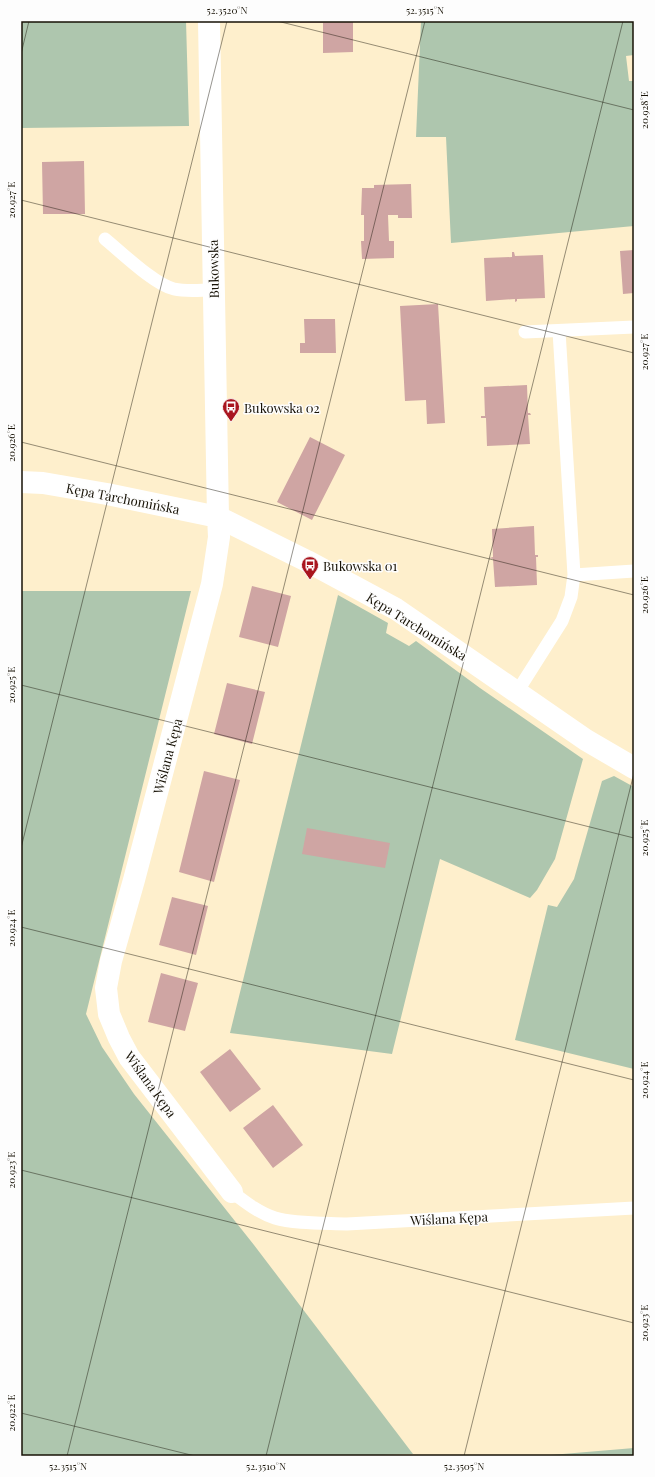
<svg xmlns="http://www.w3.org/2000/svg" width="655" height="1477" viewBox="0 0 655 1477" font-family="'Playfair Display',serif">
	<style>
		.green { fill: #aec6ae }
		.building { fill: #cfa5a3 }
		.lines { fill: none; stroke-linecap: round; stroke-linejoin: round }
		.service { stroke: #fff; stroke-width: 13 }
		.minor { stroke: #fff; stroke-width: 22 }
		.ticks { fill: none; stroke: #171206; stroke-width: 1; stroke-opacity: 0.45 }
		.labels { text-anchor: middle; dominant-baseline: central; stroke-width: 3; stroke-linejoin: round; paint-order: stroke }
		.street-label { font-size: 13px; fill: #171206; stroke: #fdfdfd }
		.poi-label { font-size: 13px; fill: #171206; stroke: #fdfdfd; text-anchor: start }
		.neatline { fill: none; stroke: #171206; stroke-width: 1.5 }
		.ticks-label { font-size: 10px; text-anchor: middle; fill: #171206 }
	</style>
	<rect width="100%" height="100%" fill="#feefcc"/>
	<!-- green -->
	<path class="green" d="M21 21H186L189 126 21 128Z
		M421 21H633L634 55 626 56 629 81H634V226L451 243 446 137H416Z
		M21 591H191L86 1014 102 1047 134 1094 254 1245 413 1454 352 1456H21Z
		M338 595 388 623 386 633 409 646 416 641 480 688 583 759 555 859 537 890 530 898 440 859 392 1054 230 1033Z
		M614 776 634 787V1069L515 1040 548 905 557 907 574 879 602 781Z
		M634 1448V1456H539Z"/>
	<!-- building -->
	<path class="building" d="M300 21H353V52L323 53V23H300Z
		M84 161 85 214H43L42 162Z
		M411 184 412 218H398V215H388L389 241H394V258L362 259 361 241H364V215H361L362 188H374V185Z
		M634 250V293L623 294 620 251Z
		M512 252H514L515 256 543 255 545 298 517 299V301L515 302V299L486 301 484 258 512 257Z
		M438 304 445 423 427 424 426 400 405 401 400 306Z
		M304 319H335L336 353H300V343H305Z
		M527 385 528 413H530L531 415H528L530 444 487 446 486 418H481V416H485L484 387Z
		M310 437 345 455 312 520 277 502Z
		M534 526 535 555H538V557H536L537 585 495 587 493 559 489 558 493 557 492 529Z
		M252 586 291 596 278 647 239 637Z
		M227 683 265 692 252 744 214 734Z
		M204 771 240 780 214 882 179 872Z
		M307 828 390 843 385 868 302 854Z
		M172 897 208 906 196 955 159 945Z
		M161 973 198 983 185 1031 148 1022Z
		M230 1049 261 1089 230 1112 200 1072Z
		M273 1105 303 1145 273 1168 243 1128Z"/>
	<g class="lines">
		<!-- service -->
		<path class="service" d="M105 239C121 252 155 285 174 289 187 292 200 290 214 290
			M525 332 634 327
			M574 575 634 571
			M517 692 562 621 571 597 574 575 559 331
			M232 1192C245 1202 259 1213 275 1218 294 1224 326 1223 347 1224L634 1208"/>
		<!-- minor -->
		<path class="minor" d="M209 21 218 517 219 537 212 584 134 880 111 961 106 988 109 1014 119 1038 129 1057 232 1192
			M21 482 43 483 107 494 218 517 307 561 396 609 586 740 634 768"/>
	</g>
	<!-- ticks -->
	<path class="ticks" d="M277 21 634 110M21 54 29 21M21 200 634 353M21 442 634 595M21 685 634 838M21 848 227 21M21 927 634 1080M21 1170 634 1323M21 1413 195 1456M67 1456 425 21M266 1456 623 21M464 1456 634 773"/>
	<!-- icons -->
	<defs>
		<g id="bus-pin" transform="scale(0.9)"><path d="M0 17L-7.5 6A9.5 9.5 0 1 1 7.5 6Z" fill="#a9151f" stroke="#fdfdfd"/><path d="M-5-6H5V4H4V6H2V4H-2V6H-4V4H-5ZM-3.5-4V0h7V-4ZM-3.5 1.2v1.5H-2V1.2ZM2 1.2v1.5H3.5V1.2Z" fill="#fff"/></g>
	</defs>
	<g fill-rule="evenodd">
		<use href="#bus-pin" x="231" y="407"/>
		<use href="#bus-pin" x="310" y="565"/>
	</g>
	<g class="labels">
		<!-- street labels -->
		<g class="street-label">
			<text transform="translate(213 269) rotate(-91)">Bukowska</text>
			<text transform="translate(123 498) rotate(11)">Kępa Tarchomińska</text>
			<text transform="translate(417 626) rotate(32)">Kępa Tarchomińska</text>
			<text transform="translate(167 756) rotate(-75)">Wiślana Kępa</text>
			<text transform="translate(151 1084) rotate(54)">Wiślana Kępa</text>
			<text transform="translate(449 1218) rotate(-3)">Wiślana Kępa</text>
		</g>
		<!-- poi labels -->
		<g class="poi-label">
			<text x="244" y="407">Bukowska 02</text>
			<text x="323" y="565">Bukowska 01</text>
		</g>
	</g>
	<!-- border -->
	<rect width="655" height="1477" fill="none" stroke="#fdfdfd" stroke-width="44"/>
	<rect x="22" y="22" width="611" height="1433" class="neatline"/>
	<g class="ticks-label">
		<text x="227" y="14">52.3520°N</text>
		<text x="425" y="14">52.3515°N</text>
		<text transform="translate(644 110) rotate(-90)" y="4">20.928°E</text>
		<text transform="translate(11 200) rotate(-90)" y="4">20.927°E</text>
		<text transform="translate(644 352) rotate(-90)" y="4">20.927°E</text>
		<text transform="translate(11 443) rotate(-90)" y="4">20.926°E</text>
		<text transform="translate(644 595) rotate(-90)" y="4">20.926°E</text>
		<text transform="translate(11 685) rotate(-90)" y="4">20.925°E</text>
		<text transform="translate(644 838) rotate(-90)" y="4">20.925°E</text>
		<text transform="translate(11 928) rotate(-90)" y="4">20.924°E</text>
		<text transform="translate(644 1080) rotate(-90)" y="4">20.924°E</text>
		<text transform="translate(11 1170) rotate(-90)" y="4">20.923°E</text>
		<text transform="translate(644 1323) rotate(-90)" y="4">20.923°E</text>
		<text transform="translate(11 1413) rotate(-90)" y="4">20.922°E</text>
		<text x="68" y="1470">52.3515°N</text>
		<text x="266" y="1470">52.3510°N</text>
		<text x="464" y="1470">52.3505°N</text>
	</g>
</svg>
